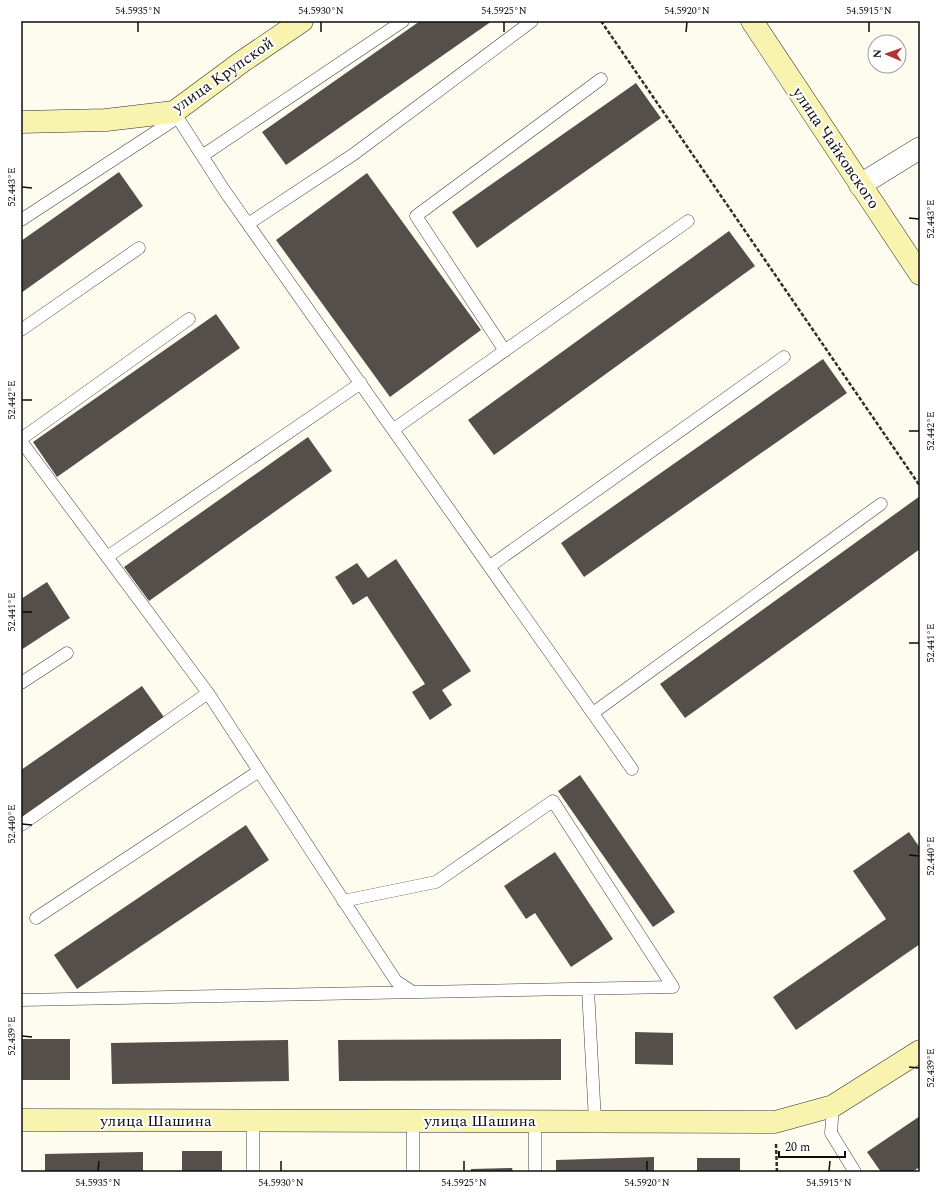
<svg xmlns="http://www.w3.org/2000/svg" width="941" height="1193" viewBox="0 0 941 1193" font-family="Spectral,serif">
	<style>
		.building { fill: #554f4b }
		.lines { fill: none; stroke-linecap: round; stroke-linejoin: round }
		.lane-casing { stroke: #404040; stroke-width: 13 }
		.street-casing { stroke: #404040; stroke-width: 23 }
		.secondary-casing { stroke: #2f2f2f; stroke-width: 23 }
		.path { stroke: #2f2f2f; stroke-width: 2.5; stroke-dasharray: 4 2; stroke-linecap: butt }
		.lane { stroke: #fff; stroke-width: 12 }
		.street { stroke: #fff; stroke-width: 22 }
		.secondary { stroke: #f8f4b0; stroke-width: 22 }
		.ticks { fill: none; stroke: #0d0d0d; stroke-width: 1.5 }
		.labels { text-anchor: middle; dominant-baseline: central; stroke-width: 4; stroke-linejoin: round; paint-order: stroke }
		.street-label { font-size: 16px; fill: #0d0d0d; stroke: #fff }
		.neatline { fill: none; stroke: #0d0d0d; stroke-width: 1.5 }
		.ticks-label { font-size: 10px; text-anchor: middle; fill: #0d0d0d }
	</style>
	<rect width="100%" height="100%" fill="#fefcef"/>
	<!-- building -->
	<path class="building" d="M420 21H492L286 165 262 132Z
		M636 83 661 118 477 248 452 212Z
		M119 172 143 206 21 293V241Z
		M367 173 481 330 390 397 276 240Z
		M729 231 755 266 494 455 468 420Z
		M216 314 240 348 57 477 33 442Z
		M823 359 847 393 584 577 561 543Z
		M308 437 332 471 149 601 124 567Z
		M920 496V549L685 718 660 684Z
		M396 559 471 671 442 690 452 705 430 720 412 692 425 684 367 596 353 605 335 577 357 563 368 578Z
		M47 582 70 618 21 650V599Z
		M142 686 166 720 21 822V770Z
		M580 775 675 912 653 927 558 791Z
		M246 825 269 860 77 989 54 955Z
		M909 832 920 848V944L796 1030 773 997 886 919 853 871Z
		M555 852 613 939 571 967 535 913 526 919 504 886Z
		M635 1032 673 1033V1065L635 1064Z
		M21 1039H70V1080H21Z
		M561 1039V1080L339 1081 338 1040Z
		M288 1040 289 1081 112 1084 111 1043Z
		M920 1116V1167L912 1172H881L867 1152Z
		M182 1151H222V1172H182Z
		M143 1152V1172H45V1154Z
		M654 1157V1172H556V1160Z
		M697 1158H740V1172H697Z
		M512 1168 513 1172H471V1169Z"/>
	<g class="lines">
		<!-- lane casing -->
		<g class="lane-casing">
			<path id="lane" d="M174 112 224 190 632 769
				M202 156 403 21
				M21 220 177 118
				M248 224 354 154 532 21
				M21 330 139 248
				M505 351 416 216 601 79
				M394 429 688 221
				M21 439 189 319
				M21 441 208 693 396 981 413 992
				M107 557 361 383
				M490 566 784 357
				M21 683 67 653
				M593 713 881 504
				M21 825 208 693
				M36 918 259 771
				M588 989 595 1121
				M21 1000 673 987 553 801 436 882 343 901
				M833 1106 831 1133 855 1172
				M253 1121V1172
				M413 1121V1172
				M535 1121V1172"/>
		</g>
		<!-- street casing -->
		<g class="street-casing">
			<path id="street" d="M860 185 920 148"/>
		</g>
		<!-- secondary casing -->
		<g class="secondary-casing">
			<path id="secondary" d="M752 21 920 274
				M21 122 106 120 174 112 243 61 302 21
				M21 1120 775 1122 833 1106 920 1051"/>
		</g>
		<!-- path -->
		<path class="path" d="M601 21 920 486
			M776 1144 777 1172"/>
		<!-- lane -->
		<use href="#lane" class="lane"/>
		<!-- street -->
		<use href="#street" class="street"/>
		<!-- secondary -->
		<use href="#secondary" class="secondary"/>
	</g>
	<!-- ticks -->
	<path class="ticks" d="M138 32V22M321 32V22M504 32V22M686 32 687 22M869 32V22M22 187 32 188M909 218 919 219M22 400H32M909 431H919M22 612H32M909 643H919M22 824 32 825M909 855 919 856M22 1036 32 1037M909 1067 919 1068M98 1171 99 1161M281 1171V1161M464 1171V1161M647 1171V1161M829 1171 830 1161"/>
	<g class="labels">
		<!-- street labels -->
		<g class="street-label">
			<text transform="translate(223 75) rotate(-35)">улица Крупской</text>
			<text transform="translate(836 148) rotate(56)">улица Чайковского</text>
			<text x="156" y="1121">улица Шашина</text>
			<text x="480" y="1121">улица Шашина</text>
		</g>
	</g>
	<!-- border -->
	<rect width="941" height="1193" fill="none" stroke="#ffffff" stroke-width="44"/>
	<!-- north arrow -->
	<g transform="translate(887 54) rotate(272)"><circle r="19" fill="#ffffff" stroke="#9e9e9e"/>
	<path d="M0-3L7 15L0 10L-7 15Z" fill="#b13332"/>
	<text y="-6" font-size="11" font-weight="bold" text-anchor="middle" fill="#0d0d0d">N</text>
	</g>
	<!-- scale -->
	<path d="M779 1151v6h66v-6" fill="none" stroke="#0d0d0d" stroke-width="2"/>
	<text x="785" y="1151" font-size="12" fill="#0d0d0d" stroke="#ffffff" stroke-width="3" paint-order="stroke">20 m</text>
	<rect x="22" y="22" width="897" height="1149" class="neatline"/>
	<g class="ticks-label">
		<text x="138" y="14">54.5935°N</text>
		<text x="321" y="14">54.5930°N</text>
		<text x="504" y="14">54.5925°N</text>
		<text x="687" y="14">54.5920°N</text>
		<text x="869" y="14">54.5915°N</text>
		<text transform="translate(11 187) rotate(-90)" y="4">52.443°E</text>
		<text transform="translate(930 219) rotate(-90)" y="4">52.443°E</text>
		<text transform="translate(11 400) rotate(-90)" y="4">52.442°E</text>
		<text transform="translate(930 431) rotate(-90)" y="4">52.442°E</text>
		<text transform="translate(11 612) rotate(-90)" y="4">52.441°E</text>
		<text transform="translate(930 643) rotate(-90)" y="4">52.441°E</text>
		<text transform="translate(11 824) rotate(-90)" y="4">52.440°E</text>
		<text transform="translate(930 856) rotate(-90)" y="4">52.440°E</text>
		<text transform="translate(11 1036) rotate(-90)" y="4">52.439°E</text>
		<text transform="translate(930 1068) rotate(-90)" y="4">52.439°E</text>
		<text x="98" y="1186">54.5935°N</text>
		<text x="281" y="1186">54.5930°N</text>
		<text x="464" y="1186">54.5925°N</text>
		<text x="647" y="1186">54.5920°N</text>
		<text x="829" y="1186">54.5915°N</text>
	</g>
</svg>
